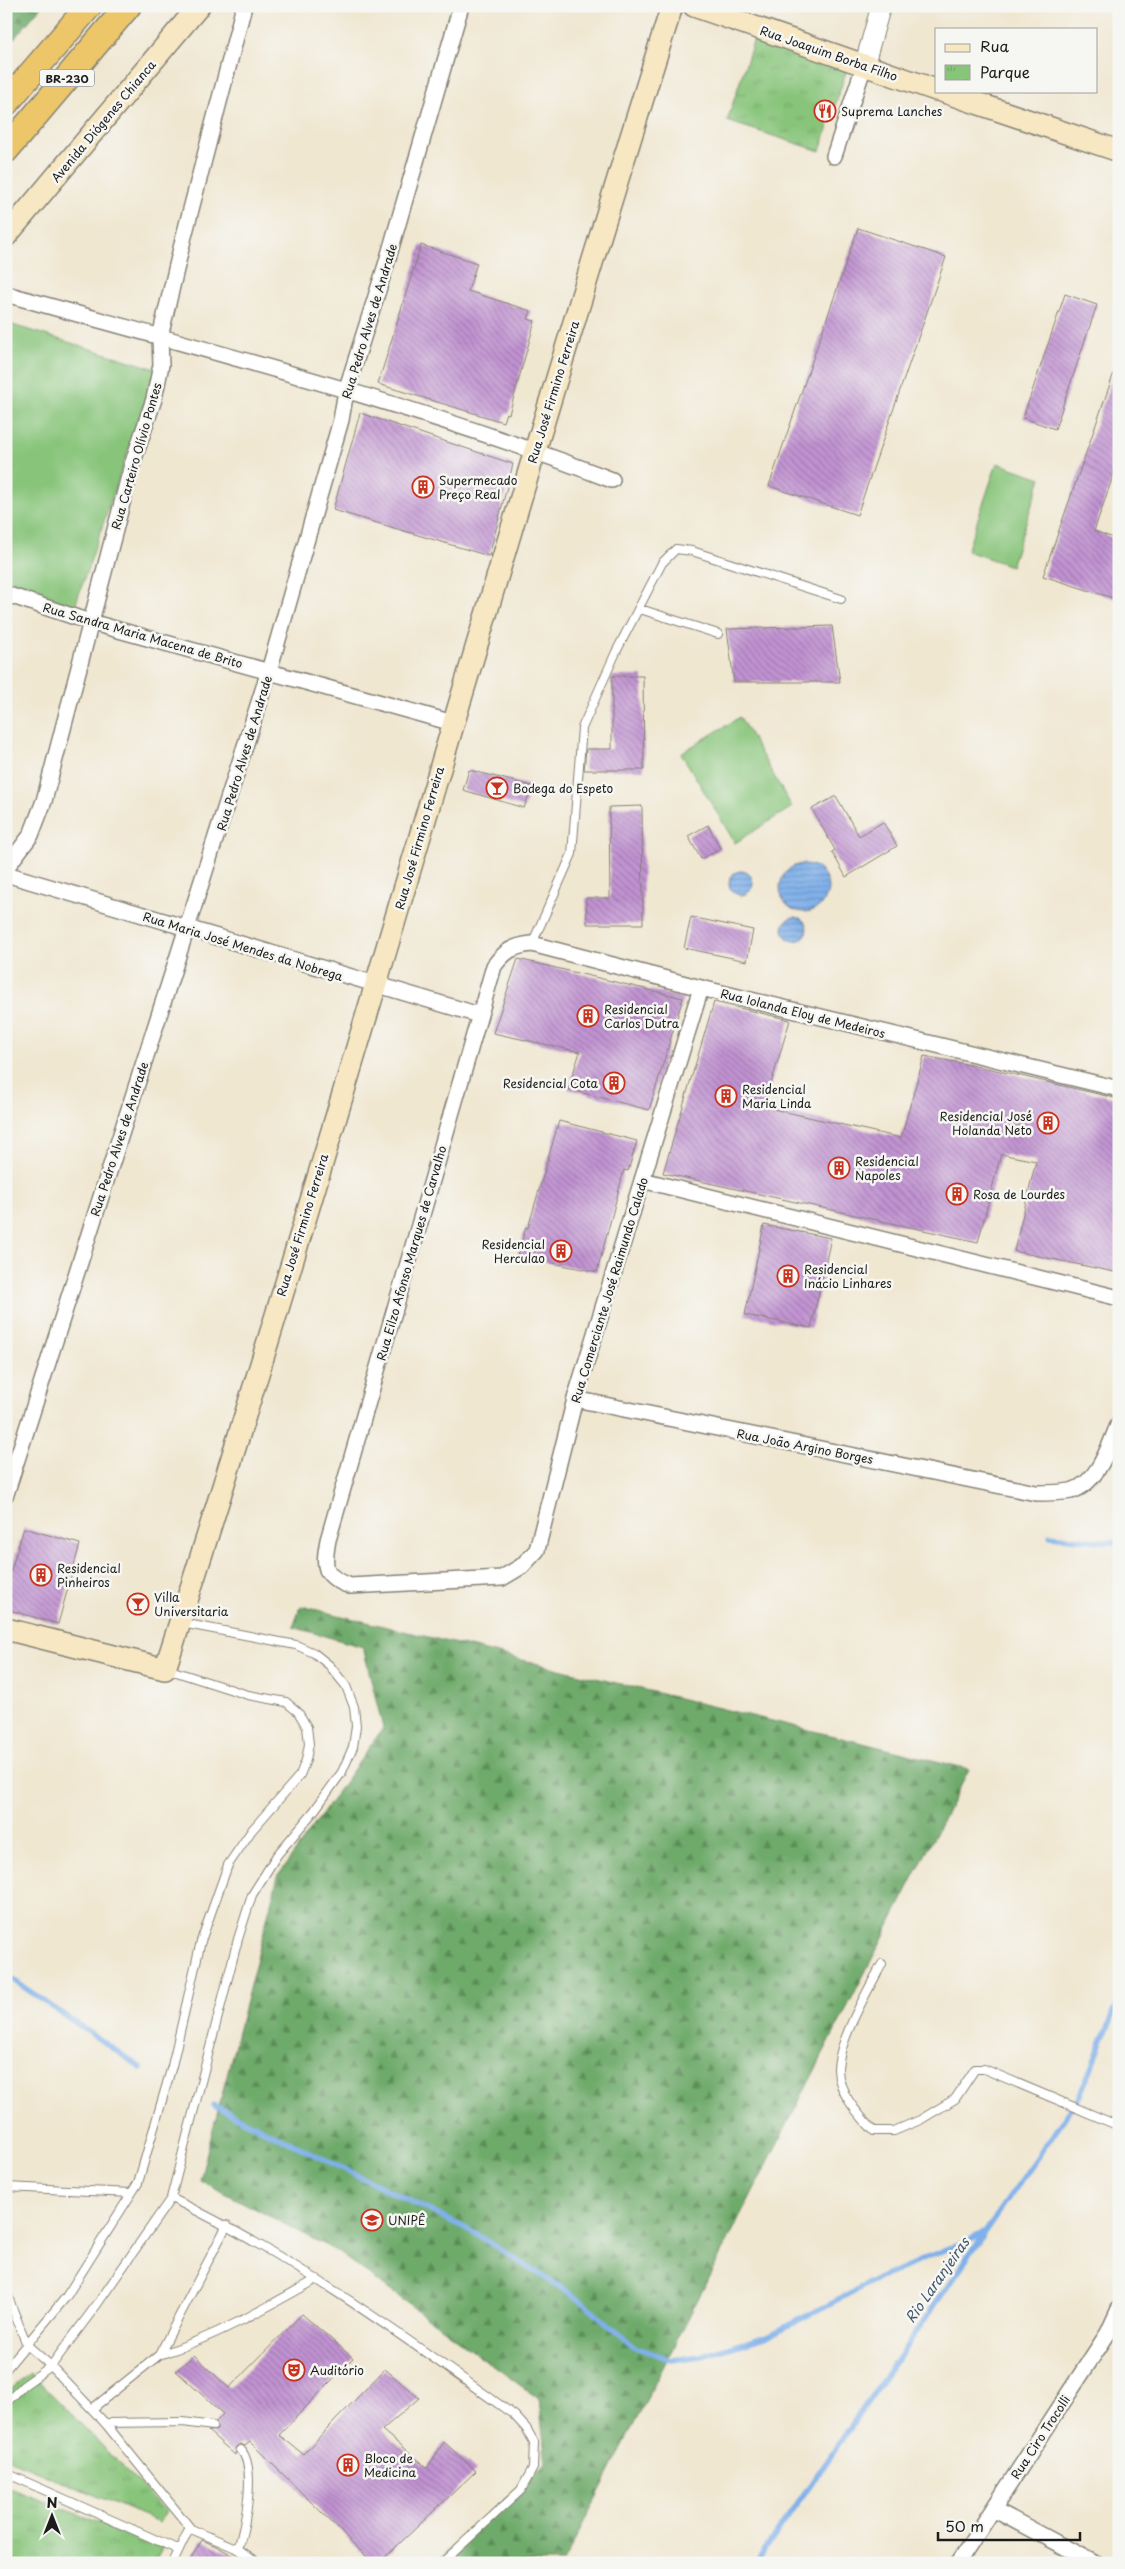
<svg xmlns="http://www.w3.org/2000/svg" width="1125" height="2569" viewBox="0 0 1125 2569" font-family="'Playpen Sans',sans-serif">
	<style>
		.grass { fill: #88c57a; stroke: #52704b }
		.forest { fill: url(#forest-firs); stroke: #456343 }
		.park { fill: url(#park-tufts); stroke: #52704b }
		.water { fill: url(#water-rules); stroke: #4e6683 }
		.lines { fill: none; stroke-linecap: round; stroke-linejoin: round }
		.stream { stroke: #7fb0ea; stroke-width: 5.5 }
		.building { fill: url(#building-back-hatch) }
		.service-casing { stroke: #868276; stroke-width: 10 }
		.minor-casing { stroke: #868276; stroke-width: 18 }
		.tertiary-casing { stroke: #868276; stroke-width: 21 }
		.secondary-casing { stroke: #868276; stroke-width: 24 }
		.trunk-casing { stroke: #868276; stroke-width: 28 }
		.service { stroke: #fff; stroke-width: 8 }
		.minor { stroke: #fff; stroke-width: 15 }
		.tertiary { stroke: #fff; stroke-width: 19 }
		.secondary { stroke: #f7e8c3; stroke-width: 21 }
		.trunk { stroke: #ecc669; stroke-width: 25 }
		.labels { text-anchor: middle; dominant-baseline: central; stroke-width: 5; stroke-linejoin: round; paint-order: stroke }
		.shield { fill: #f6f6f2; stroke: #5d5d5c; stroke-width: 1 }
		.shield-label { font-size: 11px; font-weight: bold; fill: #1c1c1c }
		.street-label { font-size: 12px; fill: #1c1c1c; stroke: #f6f6f2 }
		.poi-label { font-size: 12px; fill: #1c1c1c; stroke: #f6f6f2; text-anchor: start }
		.water-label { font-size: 14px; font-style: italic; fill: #44576e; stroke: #f6f6f2 }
	</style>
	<defs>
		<pattern id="forest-firs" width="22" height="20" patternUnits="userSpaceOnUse" patternTransform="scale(1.25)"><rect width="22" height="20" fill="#6eaa6a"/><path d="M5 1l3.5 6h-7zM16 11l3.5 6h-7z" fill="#5a8a56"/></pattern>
		<pattern id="park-tufts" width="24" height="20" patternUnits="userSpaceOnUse" patternTransform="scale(1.25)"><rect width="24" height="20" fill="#88c57a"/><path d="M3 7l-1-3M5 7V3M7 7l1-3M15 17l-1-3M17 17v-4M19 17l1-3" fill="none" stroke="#75a969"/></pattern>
		<pattern id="water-rules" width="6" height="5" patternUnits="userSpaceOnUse" patternTransform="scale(1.25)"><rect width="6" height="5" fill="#7fb0ea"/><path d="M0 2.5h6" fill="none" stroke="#678ebd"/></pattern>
		<pattern id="building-back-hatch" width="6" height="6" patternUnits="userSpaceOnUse" patternTransform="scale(1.25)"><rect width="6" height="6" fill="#c193d2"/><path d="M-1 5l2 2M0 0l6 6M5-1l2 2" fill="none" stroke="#9c77aa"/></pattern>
	</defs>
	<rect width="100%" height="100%" fill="#f6f6f2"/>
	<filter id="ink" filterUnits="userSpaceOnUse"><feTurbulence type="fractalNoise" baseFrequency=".02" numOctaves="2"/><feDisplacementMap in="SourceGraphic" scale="10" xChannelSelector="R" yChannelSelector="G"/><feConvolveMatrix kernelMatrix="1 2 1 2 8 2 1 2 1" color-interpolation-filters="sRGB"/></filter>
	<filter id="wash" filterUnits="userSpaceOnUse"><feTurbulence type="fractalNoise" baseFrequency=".0096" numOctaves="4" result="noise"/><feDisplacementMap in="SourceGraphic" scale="20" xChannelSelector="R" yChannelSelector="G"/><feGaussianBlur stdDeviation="1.12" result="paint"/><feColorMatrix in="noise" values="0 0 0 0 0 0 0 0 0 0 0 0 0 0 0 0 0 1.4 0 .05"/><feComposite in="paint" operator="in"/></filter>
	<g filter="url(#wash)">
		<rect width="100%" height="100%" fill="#f0e7d1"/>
		<!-- grass -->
		<path class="grass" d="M6 323 156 369 75 606 6 584Z
			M997 463 1041 478 1011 566 967 551Z
			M740 717 792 807 735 843 681 753Z"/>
		<!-- forest -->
		<path class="forest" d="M6 6H42L6 48Z
			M301 1606 969 1769 563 2563H434L546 2463 539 2399 336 2251 200 2180 278 1876 383 1728 363 1647 293 1627Z"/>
		<!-- park -->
		<path class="park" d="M754 39 847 69 820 151 727 121Z
			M31 2373 166 2511 159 2522 6 2458V2393Z
			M6 2487 163 2546 154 2563H6Z"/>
		<!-- water -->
		<path class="water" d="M780 888a24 24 0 1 1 48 0a24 24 0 1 1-48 0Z
			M729 883a12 12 0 1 1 24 0a12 12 0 1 1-24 0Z
			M783 929a12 12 0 1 1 24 0a12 12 0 1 1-24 0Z"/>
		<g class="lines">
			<!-- stream -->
			<path class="stream" d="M1050 1536 1119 1543
				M6 1975 141 2068
				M213 2105 469 2230 576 2297 635 2347 672 2360 702 2356 768 2336 871 2282 984 2233
				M756 2563 1079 2097 1119 2001"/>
		</g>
		<g id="blocks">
			<!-- building -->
			<path class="building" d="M858 228 946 257 857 515 769 486Z
				M421 245 477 263 468 291 531 311 528 319 535 321 509 414 506 413 503 422 378 384Z
				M1065 294 1097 305 1055 429 1023 418Z
				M1116 367H1119V459L1094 531 1119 540V600L1043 576Z
				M360 413 513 464 489 556 333 510Z
				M832 626 840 682H734L727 629Z
				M612 676H643L644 770H584L586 749H612Z
				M469 770 532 786 524 808 463 790Z
				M836 796 859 836 883 822 897 846 846 877 832 852 835 850 812 809Z
				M642 806 643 924H587L586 898H610L609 807Z
				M708 825 721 849 701 859 688 836Z
				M691 917 753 930 747 961 684 948Z
				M518 959 683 998 649 1110 568 1089 580 1052 493 1033Z
				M714 1002 790 1020 764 1107 901 1138 924 1056 991 1069 1119 1099V1273L1014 1251 1036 1161 1001 1154 978 1242 663 1173Z
				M559 1121 637 1141 628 1171 624 1170 597 1272 517 1256 526 1227 528 1228Z
				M764 1225 831 1238 811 1328 745 1315Z
				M24 1528 80 1544 58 1624 6 1609V1586Z
				M302 2314 353 2358 279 2435 303 2454 385 2369 419 2398 382 2430 427 2468 444 2442 476 2471 379 2563H373L250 2442 245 2446 241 2444 237 2447 235 2455 208 2431 217 2430 216 2422 223 2414 176 2371 194 2355 229 2388Z
				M202 2540 218 2547 246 2563H188Z"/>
		</g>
	</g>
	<g filter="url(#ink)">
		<use href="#blocks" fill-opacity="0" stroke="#868276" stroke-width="1"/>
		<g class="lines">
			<!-- service casing -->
			<g class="service-casing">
				<path id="service" d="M640 609 718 634
					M532 944 572 854 582 728 616 652 662 563 676 549 692 551 841 599
					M882 1964C868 1990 839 2040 838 2069 838 2093 859 2115 874 2131H894L920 2120 955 2099 975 2069H984L1119 2126
					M6 2187 131 2193
					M171 2198C294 2257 403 2336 514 2415L526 2428 534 2442 533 2468 521 2490 442 2563
					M6 2292 27 2345 51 2366 105 2423 191 2529 188 2531 173 2563
					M159 2355C215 2337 266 2308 317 2279
					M6 2369 66 2297 138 2183 172 2066 201 1941 228 1865 252 1830 300 1775 306 1760 309 1744 307 1727 298 1712 286 1702 248 1695 167 1669
					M6 2403 23 2386 51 2366 98 2303 171 2198 238 1939 252 1895 277 1855 314 1811 342 1772 353 1747 356 1726 354 1707 346 1686 329 1665 314 1653 296 1645 182 1623
					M92 2409 159 2355 227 2225
					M105 2423 183 2422 213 2426
					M6 2473 179 2550
					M191 2529 238 2549 259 2563
					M238 2549C245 2526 257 2469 241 2450"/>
			</g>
			<!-- minor casing -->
			<g class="minor-casing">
				<path id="minor" d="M834 156 864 66
					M6 294C209 351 416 404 612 480
					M6 594 90 622 453 723
					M6 868 31 835 44 801 132 465 154 399 161 365 160 337 183 240 244 6
					M6 874 479 1015
					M701 988 575 1399 537 1550 522 1566 502 1578 350 1586C323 1576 323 1567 328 1540L494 966C505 951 513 946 532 944L701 988 1119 1089
					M642 1180 1119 1298
					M575 1399 1036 1493C1048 1493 1060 1493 1071 1491 1098 1484 1109 1446 1119 1423
					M6 1494 269 671 341 420 346 391 386 265 461 6
					M993 2509 1094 2563
					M958 2563 1108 2333 1119 2309"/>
			</g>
			<!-- tertiary casing -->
			<g class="tertiary-casing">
				<path id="tertiary" d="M864 66 881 6"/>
			</g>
			<!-- secondary casing -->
			<g class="secondary-casing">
				<path id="secondary" d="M694 6 936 90
					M941 91 1119 151
					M6 236 199 6
					M6 1629 165 1669C343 1117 497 558 672 6"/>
			</g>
			<!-- trunk casing -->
			<g class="trunk-casing">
				<path id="trunk" d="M6 103 89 6
					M6 150 128 6"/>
			</g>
			<!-- service -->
			<use href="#service" class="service"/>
			<!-- minor -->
			<use href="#minor" class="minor"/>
			<!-- tertiary -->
			<use href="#tertiary" class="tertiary"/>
			<!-- secondary -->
			<use href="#secondary" class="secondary"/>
			<!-- trunk -->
			<use href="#trunk" class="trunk"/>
		</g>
	</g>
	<!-- icons -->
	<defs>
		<g id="restaurant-ring" transform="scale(1.125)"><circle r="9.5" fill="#f6f6f2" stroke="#c8321e" stroke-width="1.5"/><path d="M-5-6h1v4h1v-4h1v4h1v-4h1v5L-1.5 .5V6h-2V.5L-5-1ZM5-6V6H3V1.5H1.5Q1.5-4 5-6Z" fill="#c8321e"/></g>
		<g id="building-ring" transform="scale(1.125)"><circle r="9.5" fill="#f6f6f2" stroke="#c8321e" stroke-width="1.5"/><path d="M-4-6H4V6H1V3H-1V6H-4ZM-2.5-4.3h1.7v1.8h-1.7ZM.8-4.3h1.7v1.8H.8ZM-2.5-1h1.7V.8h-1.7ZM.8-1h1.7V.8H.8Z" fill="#c8321e"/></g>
		<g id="bar-ring" transform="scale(1.125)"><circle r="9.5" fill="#f6f6f2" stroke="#c8321e" stroke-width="1.5"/><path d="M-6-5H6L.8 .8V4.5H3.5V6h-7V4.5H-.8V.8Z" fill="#c8321e"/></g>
		<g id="university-ring" transform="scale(1.125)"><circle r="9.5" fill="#f6f6f2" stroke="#c8321e" stroke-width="1.5"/><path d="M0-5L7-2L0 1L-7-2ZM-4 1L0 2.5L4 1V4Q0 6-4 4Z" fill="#c8321e"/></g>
		<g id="theatre-ring" transform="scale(1.125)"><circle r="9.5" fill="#f6f6f2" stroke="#c8321e" stroke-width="1.5"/><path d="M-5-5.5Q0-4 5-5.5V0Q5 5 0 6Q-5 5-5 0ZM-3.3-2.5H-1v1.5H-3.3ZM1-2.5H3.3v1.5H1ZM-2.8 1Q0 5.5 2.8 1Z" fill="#c8321e"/></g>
	</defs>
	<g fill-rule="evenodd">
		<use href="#restaurant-ring" x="825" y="111"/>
		<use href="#building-ring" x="423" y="487"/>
		<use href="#bar-ring" x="497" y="788"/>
		<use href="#building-ring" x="588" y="1016"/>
		<use href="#building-ring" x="614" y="1083"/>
		<use href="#building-ring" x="726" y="1096"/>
		<use href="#building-ring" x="1048" y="1123"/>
		<use href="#building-ring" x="839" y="1168"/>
		<use href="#building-ring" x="957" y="1194"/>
		<use href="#building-ring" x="561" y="1251"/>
		<use href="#building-ring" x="788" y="1276"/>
		<use href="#building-ring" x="41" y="1575"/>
		<use href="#bar-ring" x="138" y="1604"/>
		<use href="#university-ring" x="372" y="2220"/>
		<use href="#theatre-ring" x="294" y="2370"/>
		<use href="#building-ring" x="348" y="2465"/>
	</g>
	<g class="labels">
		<!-- shield labels -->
		<rect class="shield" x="39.5" y="69.5" width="55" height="17" rx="4"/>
		<g class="shield-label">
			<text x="67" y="78">BR-230</text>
		</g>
		<!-- street labels -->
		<g class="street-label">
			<text transform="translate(829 53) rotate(19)">Rua Joaquim Borba Filho</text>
			<text transform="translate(103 121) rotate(-50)">Avenida Diógenes Chianca</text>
			<text transform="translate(369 321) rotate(-73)">Rua Pedro Alves de Andrade</text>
			<text transform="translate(553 392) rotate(-73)">Rua José Firmino Ferreira</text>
			<text transform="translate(136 456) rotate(-74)">Rua Carteiro Olívio Pontes</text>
			<text transform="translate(143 635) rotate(16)">Rua Sandra Maria Macena de Brito</text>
			<text transform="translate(244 753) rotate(-73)">Rua Pedro Alves de Andrade</text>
			<text transform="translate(419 838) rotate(-74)">Rua José Firmino Ferreira</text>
			<text transform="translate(243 946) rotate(17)">Rua Maria José Mendes da Nobrega</text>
			<text transform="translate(803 1013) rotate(14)">Rua Iolanda Eloy de Medeiros</text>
			<text transform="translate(119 1139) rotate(-72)">Rua Pedro Alves de Andrade</text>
			<text transform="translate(302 1225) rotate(-73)">Rua José Firmino Ferreira</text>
			<text transform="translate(411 1253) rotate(-74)">Rua Eilzo Afonso Marques de Carvalho</text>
			<text transform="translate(609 1290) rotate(-73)">Rua Comerciante José Raimundo Calado</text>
			<text transform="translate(805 1446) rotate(11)">Rua João Argino Borges</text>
			<text transform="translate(1040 2437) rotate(-57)">Rua Ciro Trocolli</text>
		</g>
		<!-- poi labels -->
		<g class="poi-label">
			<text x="841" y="111">Suprema Lanches</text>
			<text x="439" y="480">Supermecado<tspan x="439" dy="14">Preço Real</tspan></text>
			<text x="513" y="788">Bodega do Espeto</text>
			<text x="604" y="1009">Residencial<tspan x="604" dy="14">Carlos Dutra</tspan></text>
			<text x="598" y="1083" text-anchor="end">Residencial Cota</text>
			<text x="742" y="1089">Residencial<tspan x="742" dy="14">Maria Linda</tspan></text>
			<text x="1032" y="1116" text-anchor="end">Residencial José<tspan x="1032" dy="14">Holanda Neto</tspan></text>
			<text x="855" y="1161">Residencial<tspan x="855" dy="14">Napoles</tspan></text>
			<text x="973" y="1194">Rosa de Lourdes</text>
			<text x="545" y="1244" text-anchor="end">Residencial<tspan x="545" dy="14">Herculao</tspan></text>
			<text x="804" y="1269">Residencial<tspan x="804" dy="14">Inácio Linhares</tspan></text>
			<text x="57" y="1568">Residencial<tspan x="57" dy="14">Pinheiros</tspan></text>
			<text x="154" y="1597">Villa<tspan x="154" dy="14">Universitaria</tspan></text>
			<text x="388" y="2220">UNIPÊ</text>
			<text x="310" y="2370">Auditório</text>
			<text x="364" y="2458">Bloco de<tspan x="364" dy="14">Medicina</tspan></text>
		</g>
		<!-- water labels -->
		<g class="water-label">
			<text transform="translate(937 2280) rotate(-55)">Rio Laranjeiras</text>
		</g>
	</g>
	<!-- margin -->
	<rect width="1125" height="2569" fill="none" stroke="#f6f6f2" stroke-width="25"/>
	<!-- legend -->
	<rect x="935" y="28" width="162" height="65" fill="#f6f6f2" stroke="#9f9f9c"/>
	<rect x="945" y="44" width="25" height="8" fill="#f7e8c3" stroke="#9f9f9c"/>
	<text x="980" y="52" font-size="15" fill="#1c1c1c">Rua</text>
	<rect x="945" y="65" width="25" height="15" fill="url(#park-tufts)" stroke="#9f9f9c"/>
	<text x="980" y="78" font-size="15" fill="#1c1c1c">Parque</text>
	<!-- north arrow -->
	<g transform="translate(52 2516)" stroke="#f6f6f2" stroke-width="4" paint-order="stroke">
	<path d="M0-4L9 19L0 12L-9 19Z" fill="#1c1c1c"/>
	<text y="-8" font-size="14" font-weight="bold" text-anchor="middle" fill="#1c1c1c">N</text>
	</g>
	<!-- scale -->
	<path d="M938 2532v8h142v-8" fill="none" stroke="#1c1c1c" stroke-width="2.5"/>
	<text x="945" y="2532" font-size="15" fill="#1c1c1c" stroke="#f6f6f2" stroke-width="4" paint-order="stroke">50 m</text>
</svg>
